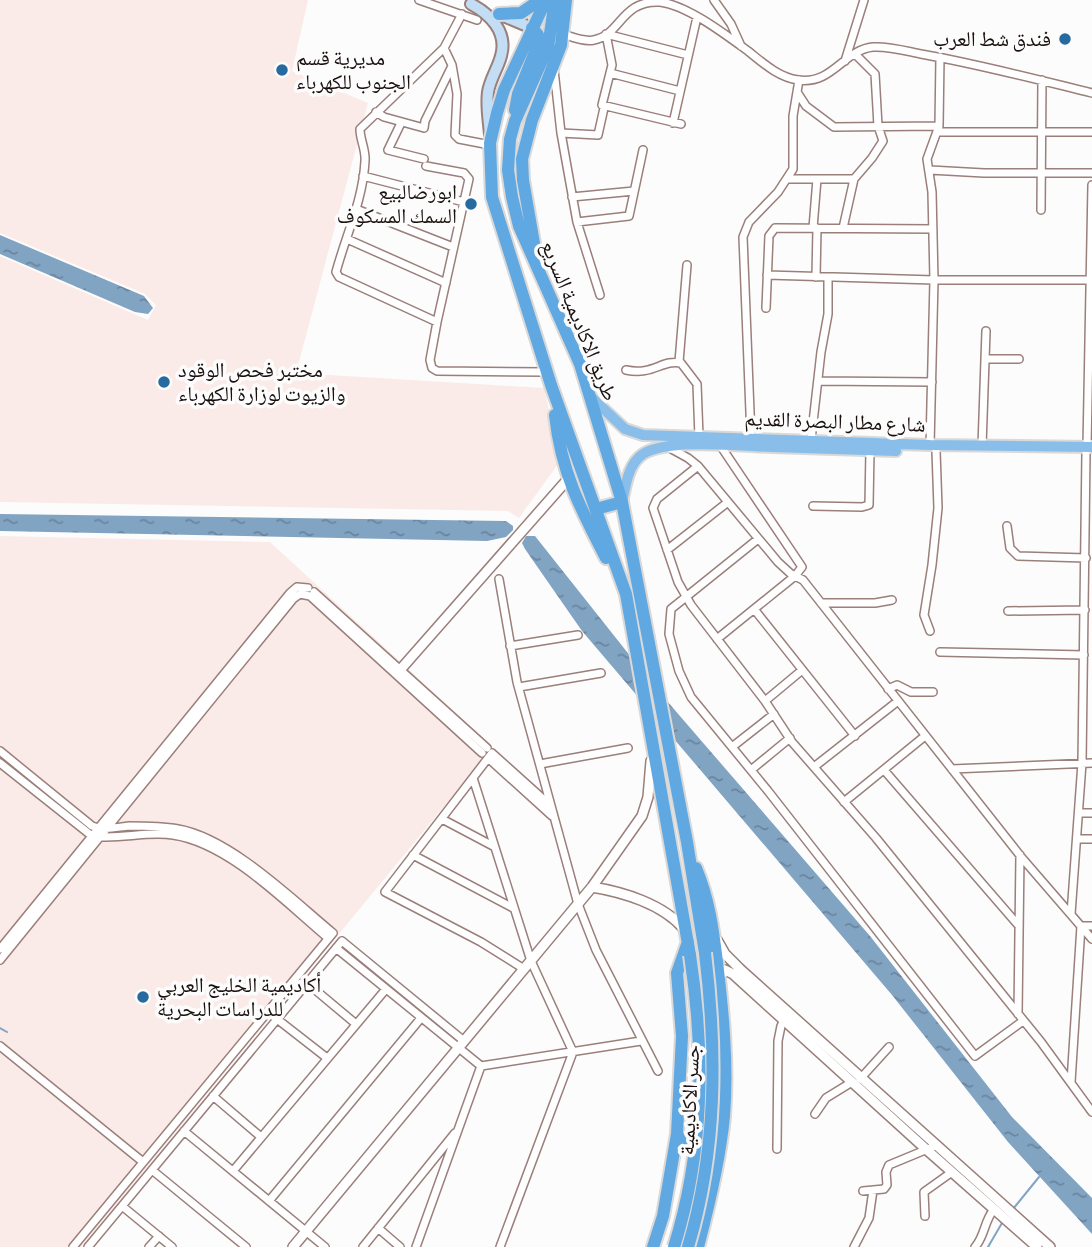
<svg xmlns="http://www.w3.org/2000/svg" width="1092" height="1247" viewBox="0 0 1092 1247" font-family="'Sofia Sans Condensed','Noto Naskh Arabic',sans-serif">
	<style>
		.built { fill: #fbebe8 }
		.water { fill: url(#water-ripples) }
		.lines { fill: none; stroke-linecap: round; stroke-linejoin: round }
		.stream { stroke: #82a4c3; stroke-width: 2 }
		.minor-casing { stroke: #9a7f7a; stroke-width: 10 }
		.tertiary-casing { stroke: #9a7f7a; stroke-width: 12 }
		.secondary-casing { stroke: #9a7f7a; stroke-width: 14 }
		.primary-casing { stroke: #dad9d8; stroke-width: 14 }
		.trunk-casing { stroke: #dad9d8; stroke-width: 16 }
		.minor { stroke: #fff; stroke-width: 7 }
		.tertiary { stroke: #fff; stroke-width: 9 }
		.secondary { stroke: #c3def4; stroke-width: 10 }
		.primary { stroke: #88bee9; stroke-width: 10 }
		.trunk { stroke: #60a8e2; stroke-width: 12 }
		.trunk-bridge-casing { stroke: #dad9d8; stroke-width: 16; stroke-linecap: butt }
		.trunk-bridge { stroke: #60a8e2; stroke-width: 12 }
		.poi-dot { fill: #266a9f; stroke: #fcfcfc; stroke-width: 2.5 }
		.labels { text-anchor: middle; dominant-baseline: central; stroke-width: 7; stroke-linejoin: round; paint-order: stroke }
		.poi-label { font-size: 21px; fill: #19100e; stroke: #fcfcfc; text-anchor: start }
		.street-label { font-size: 21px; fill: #19100e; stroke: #fcfcfc }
	</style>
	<defs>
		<pattern id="water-ripples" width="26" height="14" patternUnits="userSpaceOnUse" patternTransform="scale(1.75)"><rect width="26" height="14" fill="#82a4c3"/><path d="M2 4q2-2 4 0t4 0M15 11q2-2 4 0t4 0" fill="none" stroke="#6a849d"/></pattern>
	</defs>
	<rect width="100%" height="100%" fill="#fcfcfc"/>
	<!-- built -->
	<path class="built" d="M0 0H308L292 71 368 103 296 373 544 388 561 460 519 518 508 511 0 502V256L148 320 156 305 145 294 0 233Z
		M0 536 270 542 493 747 81 1247H0Z"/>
	<!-- water -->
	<path class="water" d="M0 235 144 296 153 308 148 314 135 312 0 254Z
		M0 514 506 521 513 526V530L506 537 487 541 0 531Z
		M526 536H535L654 686 870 936 1012 1117 1092 1198V1234L1008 1142 892 995 582 631 525 549 522 543Z"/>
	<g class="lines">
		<!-- stream -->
		<path class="stream" d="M0 1028 7 1032
			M1013 1209 1039 1177
			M988 1247 1002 1223"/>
		<!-- minor casing -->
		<g class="minor-casing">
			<path id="minor" d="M419 0 477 20
				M714 0 731 24 741 46
				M563 34C572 37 584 42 594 40 621 35 621 0 660 2 687 5 726 35 748 51 763 63 778 77 798 80 833 85 843 50 873 47 889 46 906 51 921 54 978 64 1035 79 1092 93
				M606 34 612 65 602 105 681 124
				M606 34 688 55
				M444 48 452 65 457 94 455 135 459 139 490 145
				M845 61 864 0
				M554 70 561 133 577 222 600 295
				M610 73 680 91
				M797 92 806 106 834 127 939 126
				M376 112 384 117 424 128 425 121 452 66
				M401 123 388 150 424 159
				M673 123 697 17
				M938 132H1092
				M561 133 598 135 604 108
				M426 166 464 173 469 179 437 322 430 360 432 368 437 371 547 372
				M930 170 984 173H1092
				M363 176 464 202
				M787 179H854
				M572 197 634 191
				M356 209 453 247
				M1041 210 1042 80
				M577 222 629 216 643 150
				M813 228 817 179
				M843 228 854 179 872 158 883 141 878 126 875 74 855 54
				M347 239 446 283
				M767 275 934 280H1092
				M816 277 817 228
				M766 308 769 236 775 228 933 229
				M437 322 339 277 336 272C346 235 363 200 365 161 366 150 360 140 360 129L444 48 462 14
				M985 359H1019
				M679 362 687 265
				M626 370C653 376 662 359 681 363L697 384 699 437
				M818 381 932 382
				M751 437 743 237 749 222 778 192 793 169V116L799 80
				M811 440 821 352 828 314V278
				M930 445 934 280 932 192 927 159 939 126 940 57
				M982 446 986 331
				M668 447 688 458 698 466 778 562 791 574 803 580 1022 858 1092 939
				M1087 447 1092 185
				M698 466 657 499 653 508 678 582 691 605 765 701 792 742 876 838 1041 1042 1092 1112
				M813 506 862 507 869 505 870 450
				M1007 526 1010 548 1018 556 1086 558
				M758 539 671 609 669 634 679 671 691 697 768 791 975 1056 1023 1021
				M667 550 728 502
				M499 579 517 682 578 904 596 950 658 1071
				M314 592 487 748
				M821 603H875L892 600
				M754 609 855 736
				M1008 611 1085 610
				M930 631 924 615 932 565 938 508 936 451
				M717 639 795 576 802 567 720 445
				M510 646 578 635
				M940 652 1084 655
				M519 687 601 673
				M888 689 897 685 911 692H933
				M765 701 801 671
				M732 747 774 714
				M0 751 92 826C104 831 117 827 129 826 145 826 162 826 178 829 230 838 292 899 333 933L73 1247
				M488 758 552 816
				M0 763 92 836C118 840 146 831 173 835 229 843 286 903 328 938
				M540 764 628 748
				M814 767 898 701
				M952 769 1092 763
				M751 770 790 738
				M884 770 1019 926
				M473 778 531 961 573 1052 500 1247
				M844 802 925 736
				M1079 813H1092
				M442 819 493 846
				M1077 839H1092
				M413 855 513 908
				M1071 914 1082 763 1086 453
				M336 948 481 1066 641 1041
				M0 949 290 593 297 587 308 588
				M0 960 293 599 300 594 310 596 482 753
				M524 969 481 942 385 892 492 753 551 806
				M307 983 356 1024
				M1018 1014 1020 855
				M277 1019 327 1058
				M0 1046 143 1162
				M860 1079 889 1047
				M1071 1082 1081 926H1092
				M213 1096 261 1137
				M815 1114 826 1098 852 1082
				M184 1131 325 1247
				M777 1149 778 1041 781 1026 786 1016
				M152 1170 246 1247
				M233 1171 386 989
				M863 1191 884 1189 887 1185 886 1172 889 1165 935 1146
				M269 1201 421 1018
				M122 1206 172 1247
				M925 1216 924 1192 952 1172
				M378 1228 400 1247
				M88 1247 342 941 464 1041
				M149 1247 159 1236
				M363 1247 455 1133
				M416 1247 481 1066
				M854 1247 869 1218 873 1190
				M975 1247C985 1236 984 1221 994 1209"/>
		</g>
		<!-- tertiary casing -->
		<g class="tertiary-casing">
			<path id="tertiary" d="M400 670 568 479
				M592 887C623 892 663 904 684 929
				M717 940 725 954 740 969 1050 1247
				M719 977 725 970 733 974 927 1150 1037 1247
				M293 1247 592 887 642 816 648 797 651 761"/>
		</g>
		<!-- secondary casing -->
		<g class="secondary-casing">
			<path id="secondary" d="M471 4C490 14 508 32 501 56 498 68 490 79 488 92 486 106 489 121 490 135
				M501 15 532 28"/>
		</g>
		<!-- primary casing -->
		<g class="primary-casing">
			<path id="primary" d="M591 397 625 429 643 435 930 445 1092 447
				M622 502C626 485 628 464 643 454 668 438 741 446 772 447 813 448 855 450 896 451"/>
		</g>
		<!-- trunk casing -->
		<g class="trunk-casing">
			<path id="trunk" d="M546 0 504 90 497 113 490 143 492 197 551 385 626 594 690 955
				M555 0 548 47 515 121 510 139 508 170 512 197 519 226 580 364 622 502 687 842 705 953
				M499 14 521 13 540 0
				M515 110 518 94 539 42 538 35 532 28
				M536 255 523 180 522 159 532 120 561 45 566 0
				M555 415C561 471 580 508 606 558
				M596 509 622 502
				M696 868C709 899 713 929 717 962 723 1012 728 1065 724 1116 720 1160 709 1205 698 1247
				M677 1134C686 1151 701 1156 717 1148
				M653 1247 663 1216 677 1134 682 1036 677 973 688 942"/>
		</g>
		<!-- minor -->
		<use href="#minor" class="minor"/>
		<!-- tertiary -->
		<use href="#tertiary" class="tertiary"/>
		<!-- secondary -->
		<use href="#secondary" class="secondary"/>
		<!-- primary -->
		<use href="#primary" class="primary"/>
		<!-- trunk -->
		<use href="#trunk" class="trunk"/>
		<!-- trunk-bridge casing -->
		<g class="trunk-bridge-casing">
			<path id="trunk-bridge" d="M674 1247C704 1151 705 1054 690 955
				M688 1247C717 1150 717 1052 705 953"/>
		</g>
		<!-- trunk-bridge -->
		<use href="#trunk-bridge" class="trunk-bridge"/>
	</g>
	<!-- markers -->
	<g class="poi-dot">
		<circle cx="1065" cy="39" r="7"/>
		<circle cx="282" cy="70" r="7"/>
		<circle cx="471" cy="204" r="7"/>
		<circle cx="164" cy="382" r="7"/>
		<circle cx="143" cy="997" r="7"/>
	</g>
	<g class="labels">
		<!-- poi labels -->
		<g class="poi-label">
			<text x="1051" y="39" text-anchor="end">فندق شط العرب</text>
			<text x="296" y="58">مديرية قسم<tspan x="296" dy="24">الجنوب للكهرباء</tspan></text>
			<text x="457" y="192" text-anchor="end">ابورضالبيع<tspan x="457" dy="24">السمك المسكوف</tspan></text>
			<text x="178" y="370">مختبر فحص الوقود<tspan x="178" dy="24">والزيوت لوزارة الكهرباء</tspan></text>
			<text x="157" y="985">أكاديمية الخليج العربي<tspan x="157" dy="24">للدراسات البحرية</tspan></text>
		</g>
		<!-- street labels -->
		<g class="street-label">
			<text transform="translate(579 321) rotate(68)">طريق الاكاديمية السريع</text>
			<text transform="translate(835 422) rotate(2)">شارع مطار البصرة القديم</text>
			<text transform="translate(690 1100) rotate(-87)">جسر الاكاديمية</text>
		</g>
	</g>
</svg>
